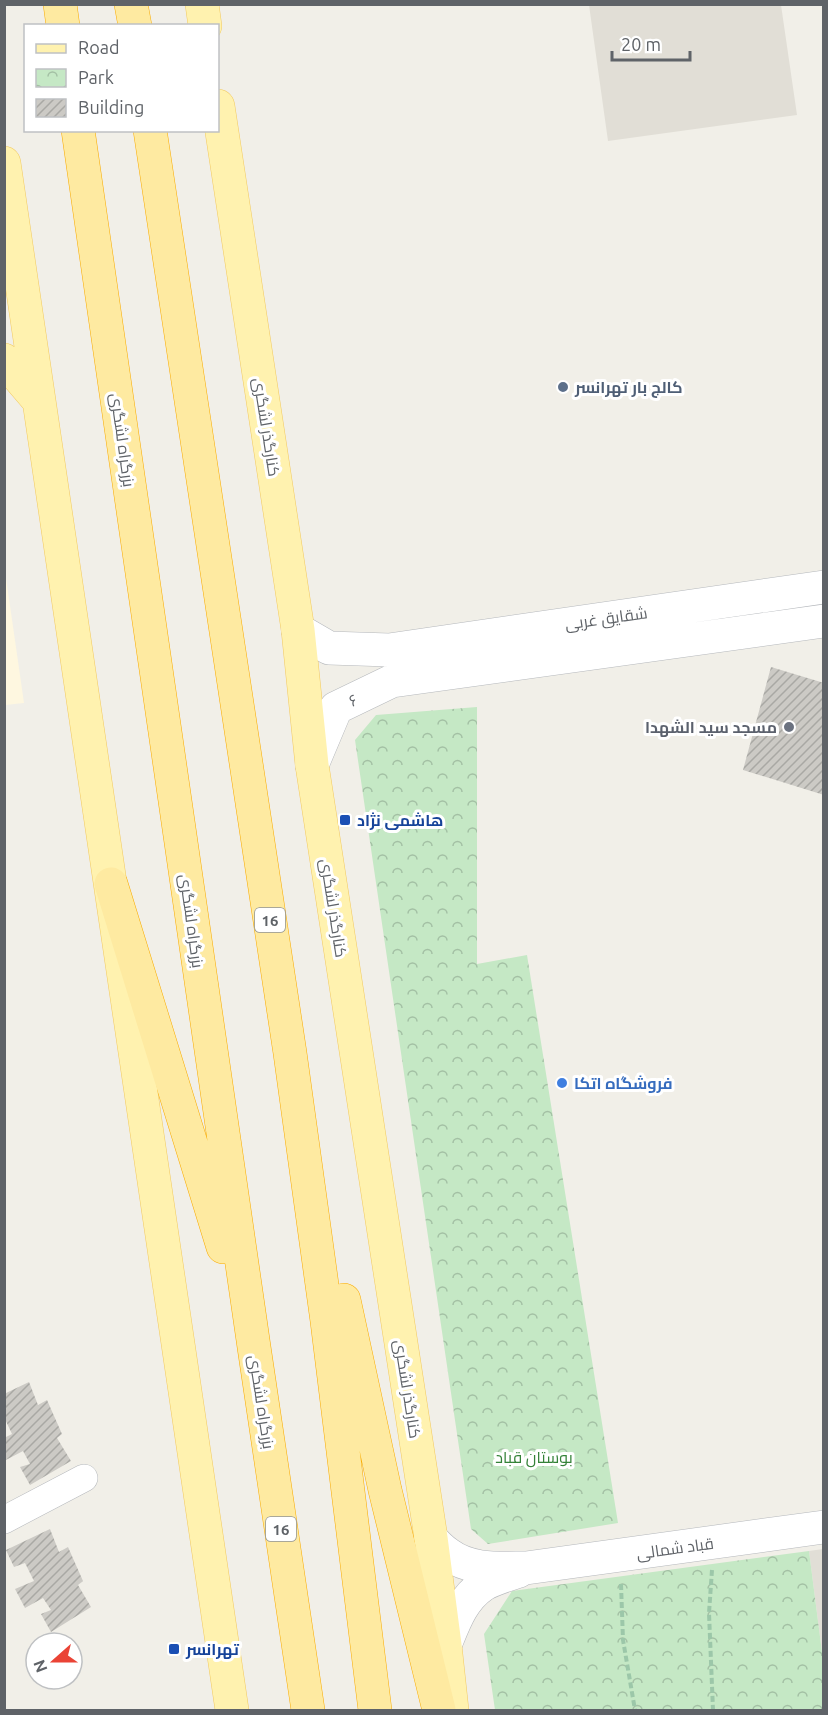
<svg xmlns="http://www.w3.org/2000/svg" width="828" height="1715" viewBox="0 0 828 1715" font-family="Ubuntu,Cairo,sans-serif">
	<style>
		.commercial { fill: #fef7e0 }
		.education { fill: #e1ded6 }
		.park { fill: url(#park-crowns) }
		.building { fill: url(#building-hatch) }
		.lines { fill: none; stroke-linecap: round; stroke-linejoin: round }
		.minor-casing { stroke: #b5b8bc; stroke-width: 28 }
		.tertiary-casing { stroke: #b5b8bc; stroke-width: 34 }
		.primary-casing { stroke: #f2c960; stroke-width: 34 }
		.trunk-casing { stroke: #f9ab00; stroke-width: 34 }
		.path { stroke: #9cc7a9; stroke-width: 4; stroke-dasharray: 6 3; stroke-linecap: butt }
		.minor { stroke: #fff; stroke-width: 27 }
		.tertiary { stroke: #fff; stroke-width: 33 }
		.primary { stroke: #fff2af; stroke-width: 33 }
		.trunk { stroke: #feeaa1; stroke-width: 33 }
		.service-dot { fill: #5c6f8a; stroke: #fff; stroke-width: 2 }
		.worship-dot { fill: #6b7280; stroke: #fff; stroke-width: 2 }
		.transit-dot { fill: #1a4fb4; stroke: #fff; stroke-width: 2 }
		.shop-dot { fill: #3f7fe0; stroke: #fff; stroke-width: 2 }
		.labels { text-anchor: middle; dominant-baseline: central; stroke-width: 6; stroke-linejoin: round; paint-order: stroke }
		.shield { fill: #fff; stroke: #8f9295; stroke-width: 1.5 }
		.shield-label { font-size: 15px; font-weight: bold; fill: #5f6368 }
		.service-label { font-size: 16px; font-weight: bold; fill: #4e5e75; stroke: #fff; text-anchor: start }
		.street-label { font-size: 16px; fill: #5f6368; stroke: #fff }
		.worship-label { font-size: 16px; font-weight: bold; fill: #5b616d; stroke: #fff; text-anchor: end }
		.transit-label { font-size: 16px; font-weight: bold; fill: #164399; stroke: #fff; text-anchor: start }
		.shop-label { font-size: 16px; font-weight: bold; fill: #366cbe; stroke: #fff; text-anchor: start }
		.park-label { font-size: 16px; fill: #348238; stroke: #fff }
	</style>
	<defs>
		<pattern id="park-crowns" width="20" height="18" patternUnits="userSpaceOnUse" patternTransform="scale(1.5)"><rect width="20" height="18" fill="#c5e8c5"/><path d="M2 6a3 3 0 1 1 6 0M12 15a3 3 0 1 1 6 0" fill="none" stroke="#a3c0a4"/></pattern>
		<pattern id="building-hatch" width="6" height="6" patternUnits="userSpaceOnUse" patternTransform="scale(1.5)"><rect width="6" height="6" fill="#cccac5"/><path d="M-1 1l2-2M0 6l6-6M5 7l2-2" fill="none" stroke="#a9a8a4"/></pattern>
	</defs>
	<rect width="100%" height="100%" fill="#f1efe8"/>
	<!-- commercial -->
	<path class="commercial" d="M4 564 24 703 5 705H4Z"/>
	<!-- education -->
	<path class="education" d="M589 5H781L797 115 608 141Z
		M823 1549V1660L809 1551Z"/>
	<!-- park -->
	<path class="park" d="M477 707V964L527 955 618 1523 488 1544 471 1529 355 740 376 715Z
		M809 1551 823 1660V1710H495L484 1634 512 1591Z"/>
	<!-- building -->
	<path class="building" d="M771 667 824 683V795L743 770Z
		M29 1382 38 1405 47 1400 62 1434 57 1438 71 1461 30 1485 20 1467 30 1464 23 1451 4 1461V1438L12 1434 4 1417V1394Z
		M50 1529 59 1552 68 1547 83 1581 78 1585 91 1607 51 1632 41 1614 51 1610 43 1598 25 1608 15 1589 34 1581 25 1563 14 1567 6 1550Z"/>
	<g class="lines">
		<!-- minor casing -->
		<g class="minor-casing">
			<path id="minor" d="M4 1520 84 1478"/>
		</g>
		<!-- tertiary casing -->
		<g class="tertiary-casing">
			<path id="tertiary" d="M298 630 329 648 389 650 824 587
				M312 765 336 708 392 681 824 621
				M431 1538C436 1544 442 1550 448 1554 471 1571 499 1568 526 1568L824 1527
				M445 1645C454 1623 462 1599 483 1585 493 1579 507 1575 519 1571"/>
		</g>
		<!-- primary casing -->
		<g class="primary-casing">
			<path id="primary" d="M202 4 205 26
				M218 106 298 630 312 765 431 1538 445 1645 452 1710
				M4 163 232 1710
				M4 360 39 401"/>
		</g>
		<!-- trunk casing -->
		<g class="trunk-casing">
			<path id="trunk" d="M60 4 63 26
				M131 4 135 26
				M78 130 254 1347 308 1710
				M150 130 290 1053 327 1321 375 1710
				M111 884 223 1247
				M344 1300 385 1490 439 1710"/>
		</g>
		<!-- path -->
		<path class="path" d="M712 1570 709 1613 713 1710
			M621 1584 623 1640 635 1710"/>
		<!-- minor -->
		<use href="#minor" class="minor"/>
		<!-- tertiary -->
		<use href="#tertiary" class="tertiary"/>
		<!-- primary -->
		<use href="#primary" class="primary"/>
		<!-- trunk -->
		<use href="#trunk" class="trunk"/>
	</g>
	<!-- markers -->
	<circle class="service-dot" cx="563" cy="387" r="6"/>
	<circle class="worship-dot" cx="789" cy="727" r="6"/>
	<g class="transit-dot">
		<rect x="339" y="814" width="12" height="12" rx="3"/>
		<rect x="168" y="1643" width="12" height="12" rx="3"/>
	</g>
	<circle class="shop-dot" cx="562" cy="1083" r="6"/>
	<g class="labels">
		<!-- shield labels -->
		<g class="shield">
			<rect x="255" y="908" width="30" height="24" rx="4.5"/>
			<rect x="266" y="1517" width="30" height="24" rx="4.5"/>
		</g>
		<g class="shield-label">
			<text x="270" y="920">16</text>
			<text x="281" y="1529">16</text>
		</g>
		<!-- service labels -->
		<g class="service-label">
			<text x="575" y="387">کالج بار تهرانسر</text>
		</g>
		<!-- street labels -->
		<g class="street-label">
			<text transform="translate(267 427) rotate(81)">کنارگذر لشگری</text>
			<text transform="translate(123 440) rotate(82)">بزرگراه لشگری</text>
			<text transform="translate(606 618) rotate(-8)">شقایق غربی</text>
			<text transform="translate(353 700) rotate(-26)">۶</text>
			<text transform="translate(334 908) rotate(81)">کنارگذر لشگری</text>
			<text transform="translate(192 921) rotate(82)">بزرگراه لشگری</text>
			<text transform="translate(408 1389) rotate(81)">کنارگذر لشگری</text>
			<text transform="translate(262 1402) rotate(81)">بزرگراه لشگری</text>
			<text transform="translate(675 1548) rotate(-8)">قباد شمالی</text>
		</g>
		<!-- worship labels -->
		<g class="worship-label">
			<text x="777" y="727">مسجد سید الشهدا</text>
		</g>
		<!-- transit labels -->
		<g class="transit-label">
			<text x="357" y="820">هاشمی نژاد</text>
			<text x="186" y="1649">تهرانسر</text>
		</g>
		<!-- shop labels -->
		<g class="shop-label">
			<text x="574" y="1083">فروشگاه اتکا</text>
		</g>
		<!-- park labels -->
		<g class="park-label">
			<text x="534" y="1457">بوستان قباد</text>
		</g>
	</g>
	<!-- border -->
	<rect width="828" height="1715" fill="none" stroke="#5f6368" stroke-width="12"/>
	<!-- legend -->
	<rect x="24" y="24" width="195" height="108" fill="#ffffff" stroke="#bfc1c3" stroke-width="1.5"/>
	<rect x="36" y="44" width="30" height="9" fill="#fff2af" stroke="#bfc1c3" stroke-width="1.5"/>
	<text x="78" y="54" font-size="18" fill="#5f6368">Road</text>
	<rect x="36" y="69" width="30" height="18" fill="url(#park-crowns)" stroke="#bfc1c3" stroke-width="1.5"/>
	<text x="78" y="84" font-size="18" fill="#5f6368">Park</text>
	<rect x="36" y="99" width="30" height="18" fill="url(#building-hatch)" stroke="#bfc1c3" stroke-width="1.5"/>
	<text x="78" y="114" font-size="18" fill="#5f6368">Building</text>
	<!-- north arrow -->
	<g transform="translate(54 1661) rotate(249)"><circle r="28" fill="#ffffff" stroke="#bfc1c3" stroke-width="1.5"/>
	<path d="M0-4.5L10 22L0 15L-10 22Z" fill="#ea4335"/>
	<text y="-9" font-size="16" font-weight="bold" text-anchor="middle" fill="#5f6368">N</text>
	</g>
	<!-- scale -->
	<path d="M612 51v9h78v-9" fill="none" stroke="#5f6368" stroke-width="3"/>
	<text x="621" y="51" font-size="18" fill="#5f6368" stroke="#ffffff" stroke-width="4.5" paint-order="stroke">20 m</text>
</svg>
